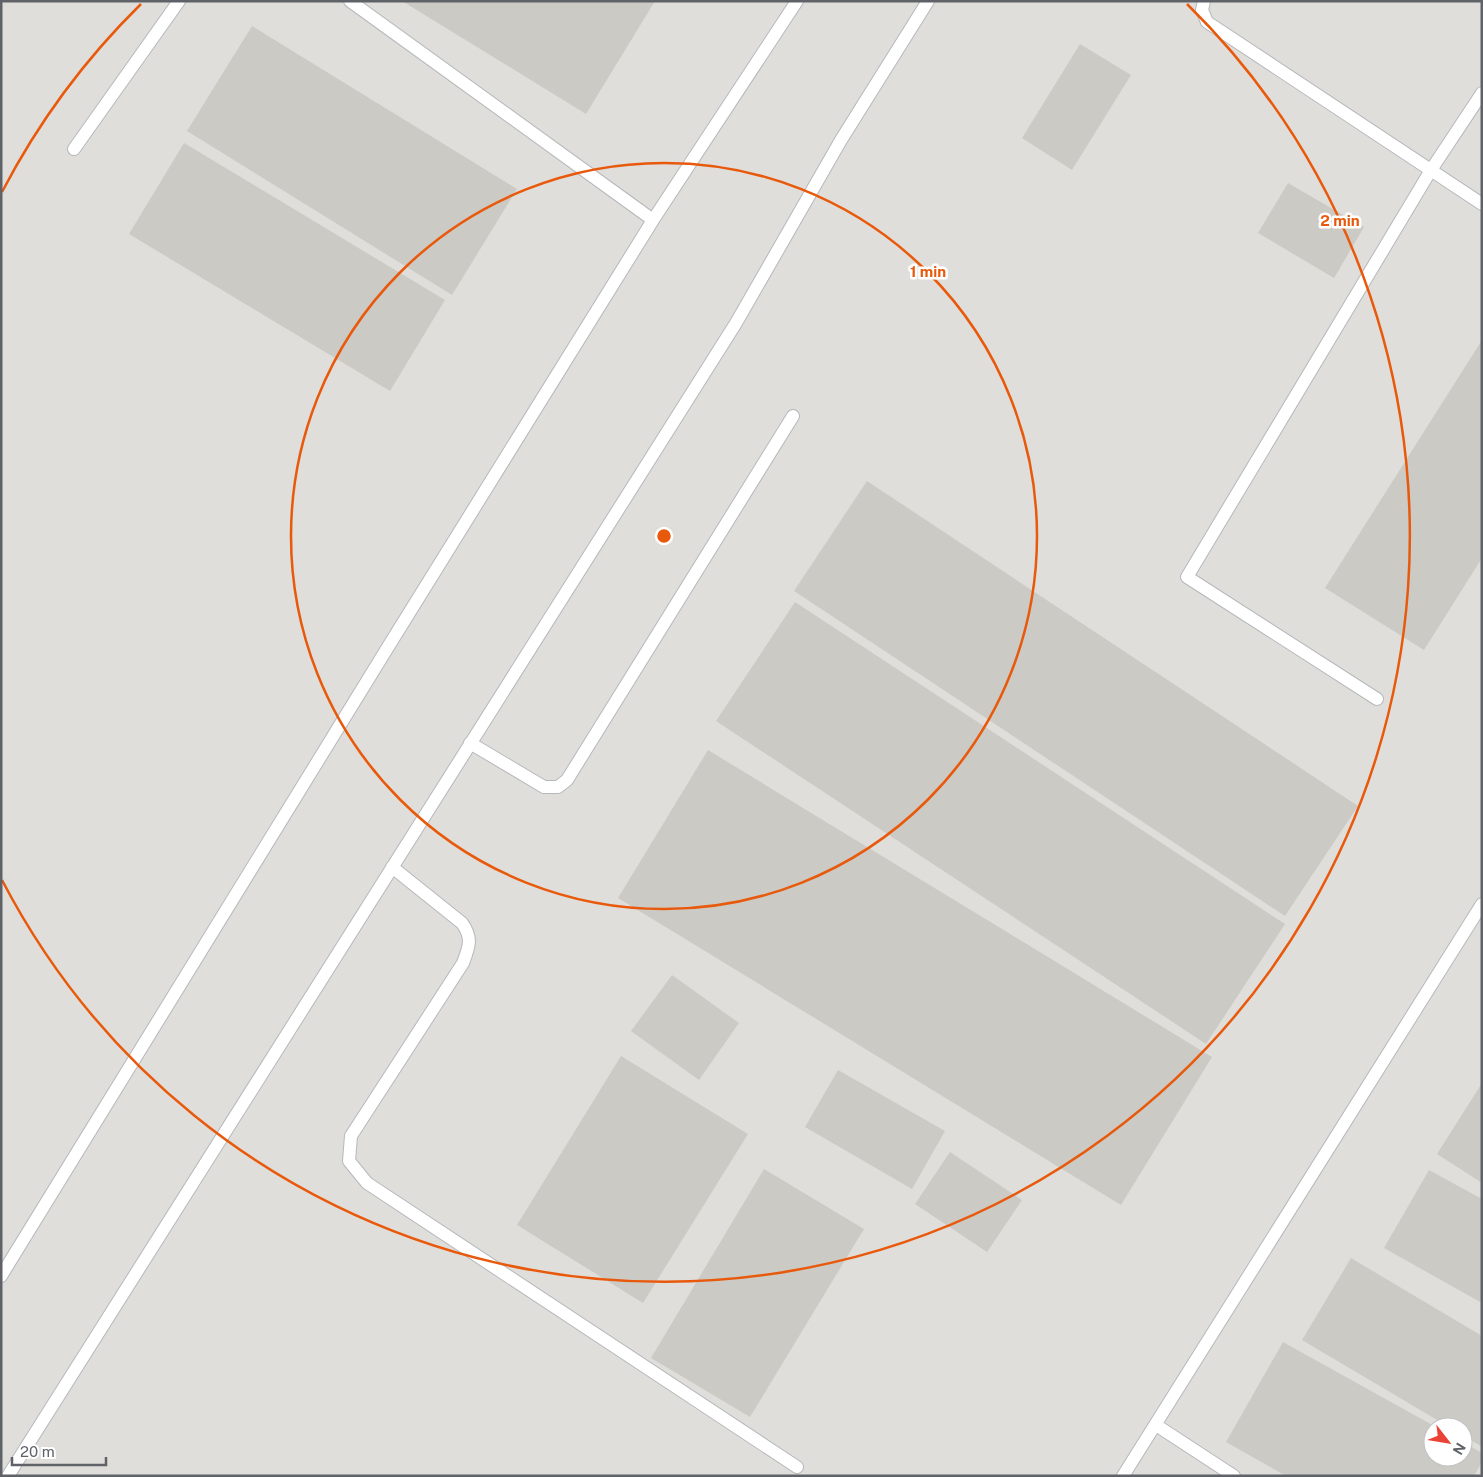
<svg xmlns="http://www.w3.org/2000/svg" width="1483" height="1477" viewBox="0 0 1483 1477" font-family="'Public Sans',sans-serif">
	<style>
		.industrial { fill: #e0deda; fill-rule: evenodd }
		.building { fill: #cccac5 }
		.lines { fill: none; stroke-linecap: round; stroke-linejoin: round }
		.service-casing { stroke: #b5b8bc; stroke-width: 14 }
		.service { stroke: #fff; stroke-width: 12 }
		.ring { fill: none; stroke: #e8590c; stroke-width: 2.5 }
		.centre { fill: #e8590c; stroke: #fff; stroke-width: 2.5 }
		.ring-label { font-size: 15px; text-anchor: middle; font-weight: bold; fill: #e8590c; stroke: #fff; stroke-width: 5; stroke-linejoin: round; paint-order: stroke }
	</style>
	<rect width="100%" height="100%" fill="#f1efe8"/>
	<!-- industrial -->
	<path class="industrial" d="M1 1H1482V1476H1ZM1433 1427H1463V1457H1433Z"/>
	<!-- building -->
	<path class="building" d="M402 1H655L586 114Z
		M252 26 517 189 452 295 187 131Z
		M1080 44 1131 75 1072 170 1022 138Z
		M184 143 445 300 390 391 129 234Z
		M1288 183 1364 227 1334 278 1258 233Z
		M1482 340V558L1424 650 1325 588Z
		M867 481 1358 806 1285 916 794 591Z
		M795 602 1285 924 1206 1044 716 721Z
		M708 750 1212 1057 1121 1205 618 898Z
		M672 975 739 1023 699 1080 631 1031Z
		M621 1056 748 1134 643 1303 517 1225Z
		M838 1070 945 1131 912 1189 805 1127Z
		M1482 1083V1183L1437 1154Z
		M950 1152 1022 1200 987 1252 915 1204Z
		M764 1169 864 1229 750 1417 651 1358Z
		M1429 1170 1482 1199V1303L1384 1248Z
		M1351 1258 1482 1336V1447L1463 1435V1427H1449L1302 1340Z
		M1283 1342 1436 1427H1433V1457H1463V1442L1482 1453V1462L1474 1476H1286L1226 1442Z"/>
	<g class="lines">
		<!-- service casing -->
		<g class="service-casing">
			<path id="service" d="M350 1 653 220
				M1204 1 1202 10 1207 22 1482 204
				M74 149 179 1
				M1377 699 1187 577 1431 170 1482 93
				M470 743 544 787H558L567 780 793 416
				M392 867 462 923C473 938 469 947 463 963L351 1136 349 1161 367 1183 797 1467
				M1 1276 388 647 653 220 797 1
				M1156 1425 1234 1476
				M8 1476 736 323 841 140 928 1
				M1123 1476 1482 904"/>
		</g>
		<!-- service -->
		<use href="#service" class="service"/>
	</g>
	<!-- distance rings -->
	<g class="ring">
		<circle cx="664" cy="536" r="373"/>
		<path d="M2 192A746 746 0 0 1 141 4M1187 4A746 746 0 1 1 2 880"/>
	</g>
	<circle cx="664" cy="536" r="8" class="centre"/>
	<g class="ring-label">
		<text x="1340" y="226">2 min</text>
		<text x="928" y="277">1 min</text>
	</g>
	<!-- border -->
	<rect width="1483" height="1477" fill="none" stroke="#5f6368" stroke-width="5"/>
	<!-- north arrow -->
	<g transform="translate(1448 1442) rotate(121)"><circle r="24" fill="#ffffff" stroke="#bfc1c3"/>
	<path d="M0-4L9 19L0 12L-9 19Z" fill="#ea4335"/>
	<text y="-8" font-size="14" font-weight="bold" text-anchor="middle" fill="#5f6368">N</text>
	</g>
	<!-- scale -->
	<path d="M12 1457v8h94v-8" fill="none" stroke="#5f6368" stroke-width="2.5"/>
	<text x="20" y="1457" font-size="15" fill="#5f6368" stroke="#ffffff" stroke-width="4" paint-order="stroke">20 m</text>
</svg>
